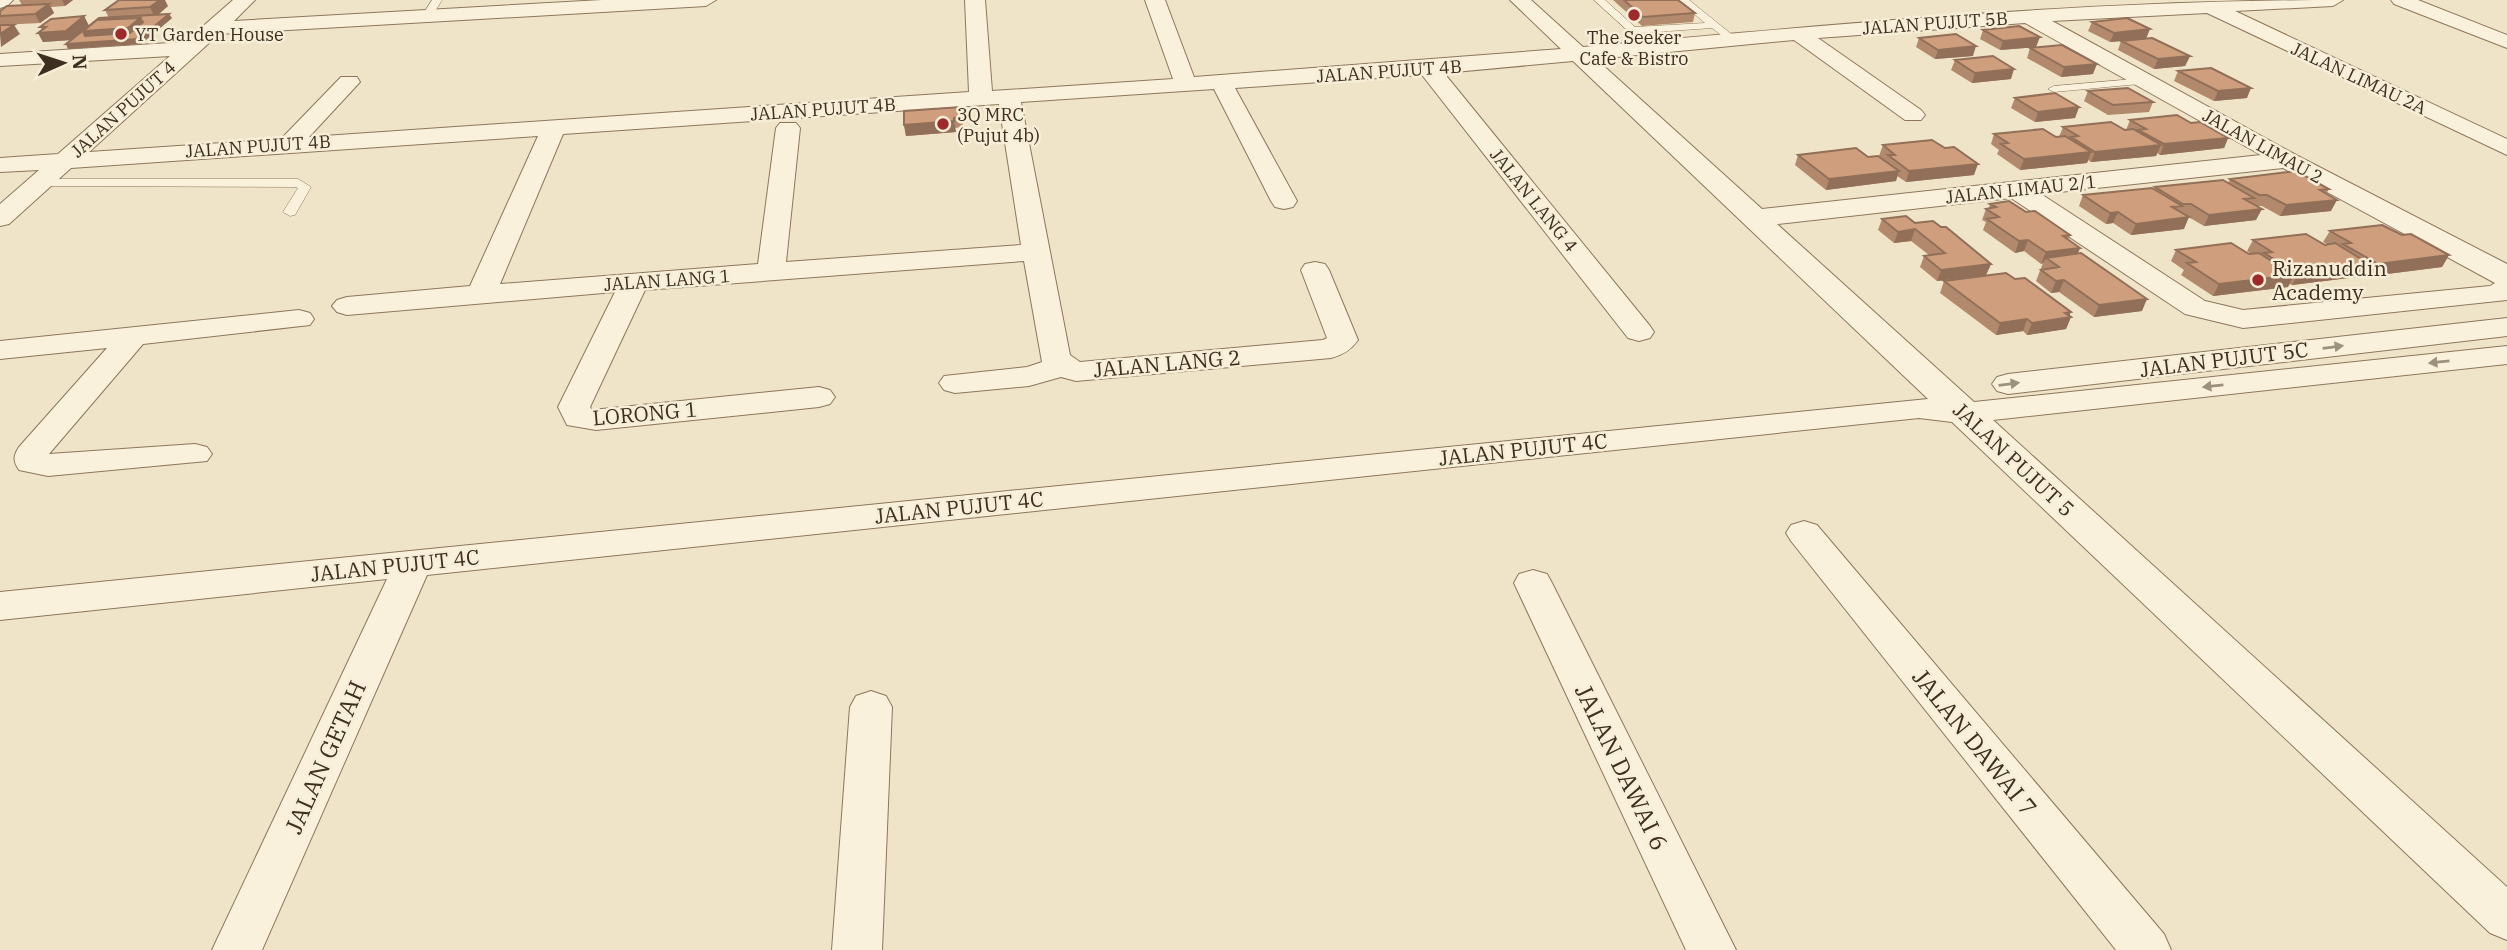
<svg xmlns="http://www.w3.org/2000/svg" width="2507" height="950" viewBox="0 0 2507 950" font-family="'IBM Plex Serif',serif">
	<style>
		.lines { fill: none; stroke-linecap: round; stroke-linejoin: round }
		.lane-casing { stroke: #8d765c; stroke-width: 1 }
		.street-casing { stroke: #8d765c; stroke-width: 2 }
		.lane { fill: #faf1dc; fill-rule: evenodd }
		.street { fill: #faf1dc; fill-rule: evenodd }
		.wall { fill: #b2896c }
		.shaded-wall { fill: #916f58 }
		.building { fill: #cf9f7d; stroke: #916f58; stroke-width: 2; fill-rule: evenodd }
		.oneway { fill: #9c907e }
		.poi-dot { fill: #9e2a2b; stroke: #f7eed8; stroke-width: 2.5 }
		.labels { text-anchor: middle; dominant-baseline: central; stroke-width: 5; stroke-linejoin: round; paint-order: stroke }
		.far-street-label { font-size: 18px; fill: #3d2e20; stroke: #f7eed8 }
		.far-poi-label { font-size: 18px; fill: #3d2e20; stroke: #f7eed8; text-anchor: start }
		.poi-label { font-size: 21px; fill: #3d2e20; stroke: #f7eed8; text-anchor: start }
		.street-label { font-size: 21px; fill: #3d2e20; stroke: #f7eed8 }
		.near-street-label { font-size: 24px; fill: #3d2e20; stroke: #f7eed8 }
	</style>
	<rect width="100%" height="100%" fill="#f0e4c8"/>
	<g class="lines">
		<!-- lane casing -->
		<g class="lane-casing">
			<path id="lane" d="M432 0H442L431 18H423L422 16Z
				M1594 0H1605L1635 27 1705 23 1678 0H1689L1740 41 1731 43 1712 28 1642 33 1646 37 1645 39H1637Z
				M2146 78 2150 79V83L2054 92 2048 89 2054 86Z
				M39 179H298L311 187 295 215 290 216 283 212 298 188 295 187 34 186V180Z"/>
		</g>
		<!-- street casing -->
		<g class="street-casing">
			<path id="street" d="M0 0H13L7 6 0 8Z
				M233 0H255L234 21 602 0H716L706 6 219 34 89 152 281 139 341 77H357L360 82 309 137 969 92 965 0H985L992 91 1173 79 1145 0H1165L1194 77 1561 49 1510 0H1531L1583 47C1836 24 2089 0 2343 0L2333 6 2235 11 2507 139V155L2207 13 2052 21 2296 155 2507 264V300L2243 328 2185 314 2011 198 1777 224 1974 402 2507 346V364L1993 420 2507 887V940L2490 933 1952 422 1919 418 427 575 262 950H212L387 579 0 620V592L1928 399 1573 61 1444 73 1650 326 1654 332 1650 338 1639 341 1628 338 1422 75 1235 88 1297 201 1293 207 1284 209 1275 207 1271 201 1214 89 1021 102 1070 355 1080 362 1323 340 1327 338 1301 270 1305 264 1315 262 1325 264 1329 270 1358 340C1351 350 1343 355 1331 358L1076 381 1061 377 1029 386 955 393 944 390 939 383 944 376 1027 367 1042 362 1024 261 645 290 590 407 592 410 819 387 830 390 835 397 830 404 819 407 596 430 567 425 558 407 615 292 347 315 337 312 332 306 337 300 347 297 470 286 538 136 71 168 9 224 0 226V204L39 170 0 172V158L58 154 170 56 0 66V54L185 42ZM2025 23 2261 155 1762 209 1596 59 1794 40 1905 120H1921L1925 115 1921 110 1818 38ZM999 104 1021 245 786 262 800 128 796 123H780L776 128 758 264 500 284 563 134ZM2283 168 2495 283 2490 286 2243 310 2205 301 2041 194Z
				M2391 0H2418L2507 35V48L2394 4Z
				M299 310 310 313 314 319 310 325 143 344 49 454 195 444 207 447 212 454 207 461 48 476 19 470C13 461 13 456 19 447L107 348 0 359V341Z
				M2507 318V336L2008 394 1997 391 1992 384 1997 377 2008 374Z
				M1804 521 1817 525 2164 934 2171 950H2116L1791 541 1786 533 1791 525Z
				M1533 570 1547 574 1552 583 1736 950H1686L1514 583 1519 574Z
				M871 691 886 696 892 707 882 950H832L850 707 856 696Z"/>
		</g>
		<!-- lane -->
		<use href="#lane" class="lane"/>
		<!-- street -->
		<use href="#street" class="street"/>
	</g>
	<!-- wall -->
	<path class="wall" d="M19 0H73L65 6 51 7 54 13 40 23 0 25V11L22 5Z
		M1613 0H1678L1695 13 1693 22 1642 26Z
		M168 6 158 15 172 18 141 44 68 49 66 44 71 40 43 42 38 33 42 30 40 27 84 16 89 26 73 38 109 18 105 10Z
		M2092 22 2146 38 2190 56 2185 66 2154 69 2118 50 2121 41 2110 42 2088 31Z
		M1983 30 2036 47 2000 50 1980 39Z
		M1919 38 1973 56 1935 59 1916 47Z
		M2030 48 2093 74 2061 77 2027 58Z
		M1955 60 2011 79 1972 83 1951 70Z
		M2178 71 2247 98 2214 101 2174 81Z
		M2088 91 2153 102 2149 112 2108 115 2084 101Z
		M2015 98 2079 107 2075 118 2035 122 2011 108Z
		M961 107 963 127 955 128 956 132 906 136 904 125Z
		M2130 120 2191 123 2228 138 2224 148 2160 155 2157 153 2156 156 2091 162 2088 160 2087 163 2020 170 1997 154 1999 150 1991 144 1994 134 2056 137H2059L2063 127 2125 130H2126Z
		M1883 145 1974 175 1906 182 1897 176 1896 181 1826 190 1795 165 1798 155 1868 157 1886 161 1879 156Z
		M2230 179 2329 189 2326 194 2331 211 2280 216 2262 206H2257L2256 220 2204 226 2185 215 2184 229 2131 235 2113 223 2106 224 2079 206 2083 195 2154 189 2155 187 2228 183Z
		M1990 204 2026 212 2070 235 2068 240 2080 248 2078 254 2142 311 2094 317 2059 292 2051 293 2036 281 2043 263 2041 264 2024 251 2015 253 1983 230 1986 222 1982 220 1986 209 1989 208Z
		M1882 219 1915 223 1991 264 1986 275 1937 281 1920 267 1924 256 1929 255 1911 241 1894 243 1878 230Z
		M2330 231 2402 235 2449 255 2442 267 2371 276 2366 273 2365 276 2292 285 2289 284 2288 287 2213 296 2181 275 2184 270 2171 261 2176 250 2251 254 2247 251 2253 240 2327 244 2323 242Z
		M1944 281 2069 316 2071 317 2066 329 2027 335 2023 331 1996 335 1940 293Z"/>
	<!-- shaded-wall -->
	<path class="shaded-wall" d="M62 0H73L65 6Z
		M160 0H165L168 6 155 17 150 7Z
		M49 4 54 13 40 23 35 14Z
		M169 14 172 18 141 44 68 49 66 44 139 39Z
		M84 16 89 26 71 40 43 42 38 33Z
		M140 18 145 27 132 37 88 40 83 31Z
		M14 25 20 34 1 47 0 34Z
		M2150 29 2146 39 2110 42 2114 33Z
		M2040 37 2036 47 2000 50 2003 41Z
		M1976 46 1973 56 1935 59 1938 50Z
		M2190 56 2185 66 2154 69 2158 59Z
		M2097 64 2093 74 2061 77 2064 67Z
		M2014 69 2011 79 1972 83 1975 73Z
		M2251 88 2247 98 2214 101 2218 91Z
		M2079 107 2075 118 2035 122 2038 112Z
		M954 121 956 132 906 136 904 125Z
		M2228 138 2224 148 2160 155 2164 144Z
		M2161 145 2156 156 2091 162 2095 152Z
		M2091 152 2087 163 2020 170 2024 159Z
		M1978 164 1974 175 1906 182 1909 171Z
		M1899 171 1896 181 1826 190 1829 179Z
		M2337 200 2331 211 2280 216 2286 205Z
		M2262 209 2256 220 2204 226 2209 215Z
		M2118 212 2113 223 2106 224 2110 213Z
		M2189 217 2184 229 2131 235 2136 224Z
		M1915 229 1911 241 1894 243 1898 232Z
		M2028 240 2024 251 2015 253 2019 241Z
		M2080 248 2075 259 2046 258 2043 263 2041 264 2046 252Z
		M2449 255 2442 267 2371 276 2378 264Z
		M1991 264 1986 275 1937 281 1941 270Z
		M2371 265 2365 276 2292 285 2298 274Z
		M2294 275 2288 287 2213 296 2219 284Z
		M2064 280 2059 292 2051 293 2056 281Z
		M2147 299 2142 311 2094 317 2099 305Z
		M2071 312 2068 318 2071 317 2066 329 2027 335 2032 323Z
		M2027 319 2023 331 1996 335 2000 323Z"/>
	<!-- building -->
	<path class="building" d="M119 0H160L150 7 105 10Z
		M1624 0H1678L1695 13 1643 17Z
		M49 4 35 14 0 16V11L7 6Z
		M169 14 139 39 66 44 99 18ZM140 18 143 22 130 33 85 36 83 31 97 20Z
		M84 16 66 31 38 33 46 27H40L51 19Z
		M140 18 128 28 83 31 97 20Z
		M2127 18 2150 29 2114 33 2092 22Z
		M0 25H14L0 34Z
		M2019 26 2040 37 2003 41 1983 30Z
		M1956 34 1976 46 1938 50 1919 38Z
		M2152 38 2190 56 2158 59 2121 41Z
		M2062 45 2097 64 2064 67 2030 48Z
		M1993 56 2014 69 1975 73 1955 60Z
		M2211 68 2251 88 2218 91 2178 71Z
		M2128 88 2153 102 2113 105 2088 91Z
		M2055 93 2079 107 2038 112 2015 98Z
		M961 107 962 117 954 118V121L904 125V111Z
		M2177 115 2191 123 2200 122 2228 138 2164 144 2138 130 2146 129 2130 120Z
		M2111 122 2125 130 2133 129 2161 145 2095 152 2071 137 2078 136 2063 127Z
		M2043 129 2056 137 2065 136 2091 152 2024 159 2001 144 2008 143 1994 134Z
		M1932 140 1945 148 1954 147 1978 164 1909 171 1888 155H1895L1883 145Z
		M1856 148 1868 157 1878 156 1899 171 1829 179 1798 155Z
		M2296 171 2329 189 2320 190 2337 200 2286 205 2267 195H2259L2230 179Z
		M2223 180 2254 198 2244 199 2262 209 2209 215 2191 204H2183L2155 187Z
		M2152 188 2182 206 2172 207 2189 217 2136 224 2118 212 2110 213 2083 195Z
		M2009 201 2026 212 2035 211 2070 235 2063 236 2080 248 2046 252 2028 240 2019 241 1987 219 1999 217 1986 209 1996 207 1990 204Z
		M1906 216 1915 223 1933 221 1941 227H1946L1991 264 1941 270 1924 256 1945 253 1915 229 1898 232 1882 219Z
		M2382 225 2402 235 2411 234 2449 255 2378 264 2343 244 2351 243 2330 231Z
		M2306 234 2325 245 2335 243 2371 265 2298 274 2264 253 2272 252 2253 240Z
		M2231 243 2249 254 2259 253 2294 275 2219 284 2187 263 2196 262 2176 250Z
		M2081 253 2147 299 2099 305 2064 280 2056 281 2041 270 2059 267 2046 258Z
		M2006 273 2015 279 2025 278 2071 312 2065 313 2071 317 2032 323 2027 319 2000 323 1944 281Z"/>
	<!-- one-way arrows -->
	<defs><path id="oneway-solid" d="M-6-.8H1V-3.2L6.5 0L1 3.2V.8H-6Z" transform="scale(1.75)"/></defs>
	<g class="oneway">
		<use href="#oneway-solid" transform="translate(2333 347) rotate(-7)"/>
		<use href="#oneway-solid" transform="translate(2439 362) rotate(174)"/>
		<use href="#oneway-solid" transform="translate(2009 384) rotate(-7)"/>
		<use href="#oneway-solid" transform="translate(2213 386) rotate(174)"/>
	</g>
	<!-- markers -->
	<g class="poi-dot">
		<circle cx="1634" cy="15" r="7"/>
		<circle cx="121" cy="34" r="7"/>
		<circle cx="943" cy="124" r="7"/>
		<circle cx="2258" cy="280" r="7"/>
	</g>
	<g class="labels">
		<!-- far-street labels -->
		<g class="far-street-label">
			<text transform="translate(1935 23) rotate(-4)">JALAN PUJUT 5B</text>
			<text transform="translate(1389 71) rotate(-4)">JALAN PUJUT 4B</text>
			<text transform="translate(2359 78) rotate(25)">JALAN LIMAU 2A</text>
			<text transform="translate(123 109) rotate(-42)">JALAN PUJUT 4</text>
			<text transform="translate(823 109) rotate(-4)">JALAN PUJUT 4B</text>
			<text transform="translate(258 146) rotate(-4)">JALAN PUJUT 4B</text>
			<text transform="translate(2263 146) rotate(29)">JALAN LIMAU 2</text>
			<text transform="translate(2021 189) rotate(-6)">JALAN LIMAU 2/1</text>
			<text transform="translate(1534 200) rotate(51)">JALAN LANG 4</text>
			<text transform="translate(667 280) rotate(-4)">JALAN LANG 1</text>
		</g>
		<!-- far-poi labels -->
		<g class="far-poi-label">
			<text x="135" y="34">YT Garden House</text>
			<text x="1634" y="37" text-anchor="middle">The Seeker<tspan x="1634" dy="21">Cafe &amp; Bistro</tspan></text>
			<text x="957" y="114">3Q MRC<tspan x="957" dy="21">(Pujut 4b)</tspan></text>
		</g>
		<!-- poi labels -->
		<g class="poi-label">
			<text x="2272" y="268">Rizanuddin<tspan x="2272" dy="24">Academy</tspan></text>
		</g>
		<!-- street labels -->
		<g class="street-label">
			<text transform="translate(2224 359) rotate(-7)">JALAN PUJUT 5C</text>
			<text transform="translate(1167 363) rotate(-5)">JALAN LANG 2</text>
			<text transform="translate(645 413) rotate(-5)">LORONG 1</text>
			<text transform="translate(1523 449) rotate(-6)">JALAN PUJUT 4C</text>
			<text transform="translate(2014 459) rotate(43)">JALAN PUJUT 5</text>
			<text transform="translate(959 507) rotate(-6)">JALAN PUJUT 4C</text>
			<text transform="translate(395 565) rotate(-6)">JALAN PUJUT 4C</text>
		</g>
		<!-- near-street labels -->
		<g class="near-street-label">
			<text transform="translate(1975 742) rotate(51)">JALAN DAWAI 7</text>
			<text transform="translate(325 757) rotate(-66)">JALAN GETAH</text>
			<text transform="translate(1622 767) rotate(64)">JALAN DAWAI 6</text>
		</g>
	</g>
	<!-- north arrow -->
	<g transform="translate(63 63) rotate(87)" stroke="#f7eed8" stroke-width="5" paint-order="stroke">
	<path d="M0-5L12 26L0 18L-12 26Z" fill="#3d2e20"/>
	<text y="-10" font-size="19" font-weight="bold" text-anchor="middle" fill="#3d2e20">N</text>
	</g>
</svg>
